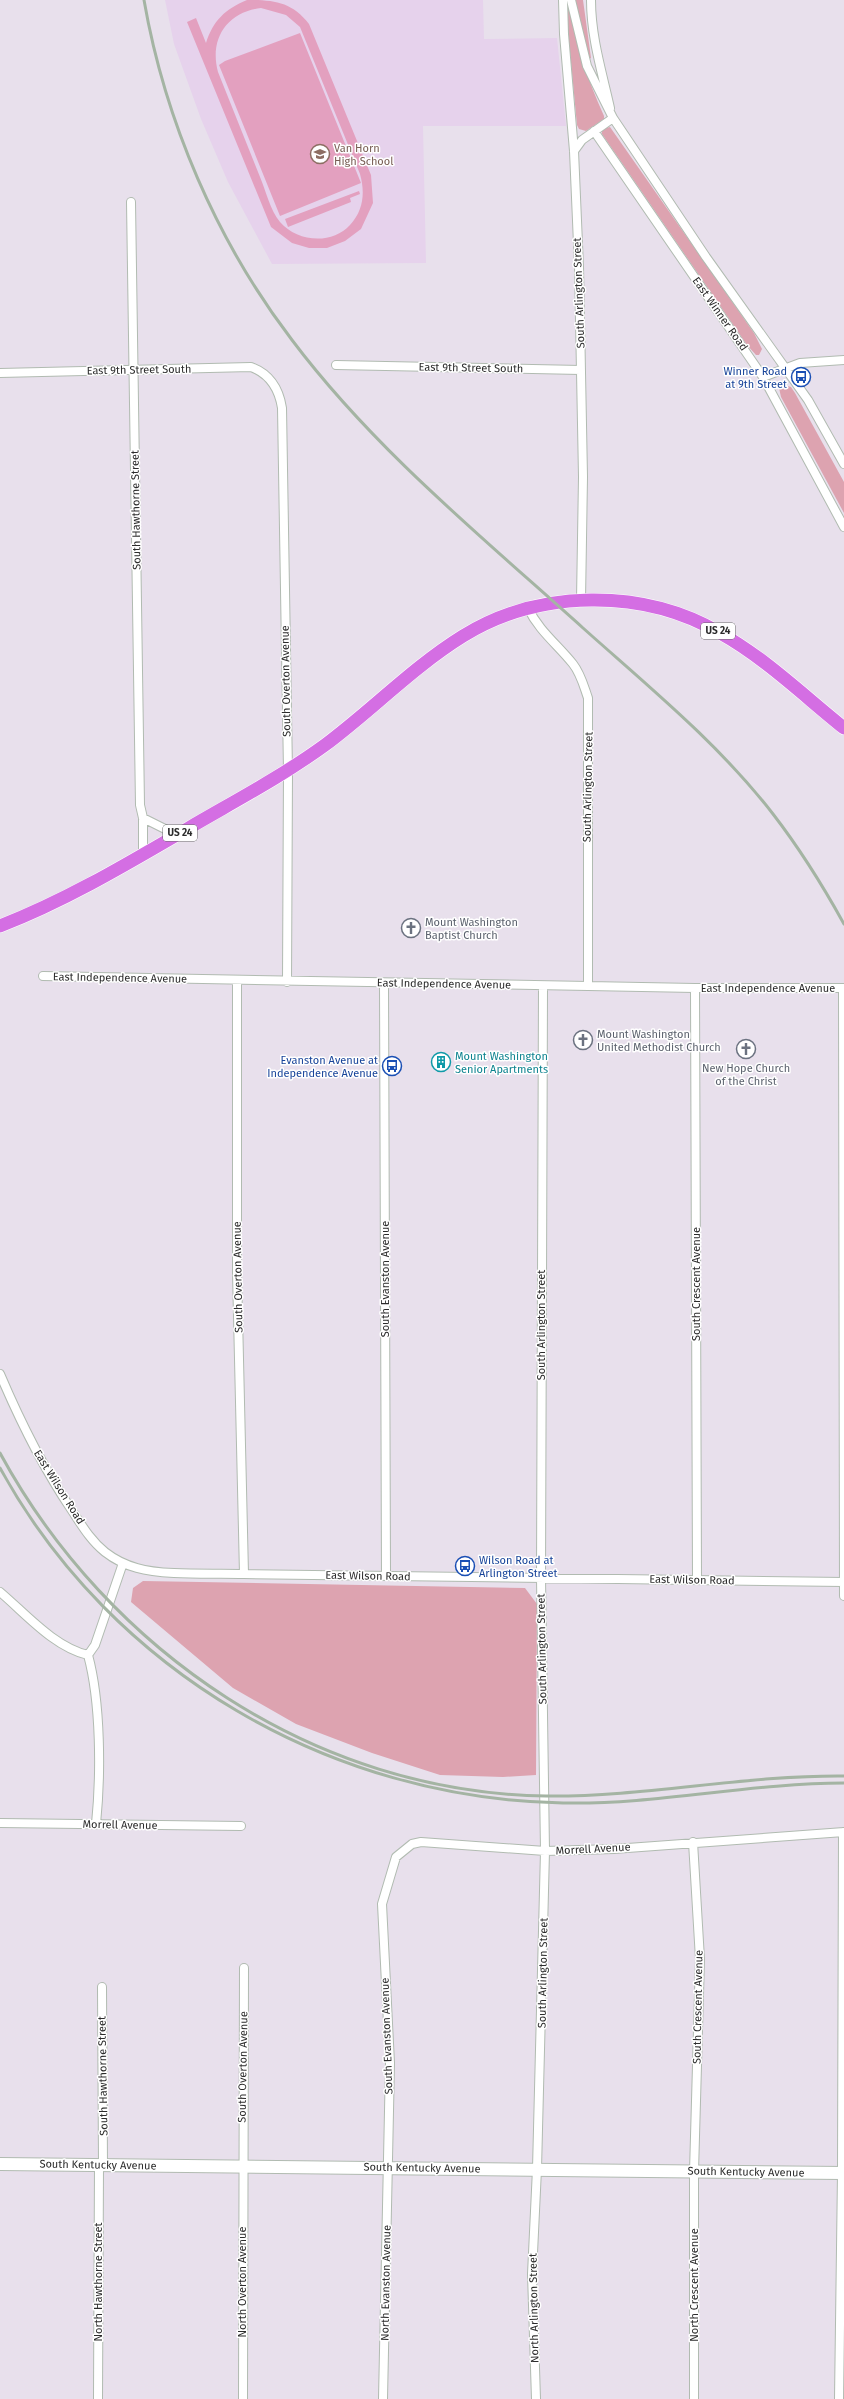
<svg xmlns="http://www.w3.org/2000/svg" width="844" height="2399" viewBox="0 0 844 2399" font-family="'Fira Sans',sans-serif">
	<style>
		.education { fill: #e6d2ec }
		.green { fill: #dda3b0 }
		.pitch { fill: #e3a0bf; fill-rule: evenodd }
		.lines { fill: none; stroke-linecap: round; stroke-linejoin: round }
		.street-casing { stroke: #b1bbb1; stroke-width: 10 }
		.secondary-casing { stroke: #b1bbb1; stroke-width: 14 }
		.primary-casing { stroke: #fff; stroke-width: 14 }
		.street { stroke: #fff; stroke-width: 8 }
		.secondary { stroke: #fff; stroke-width: 12 }
		.primary { stroke: #d46ee3; stroke-width: 13 }
		.rail { stroke: #a4b4a3; stroke-width: 3 }
		.labels { text-anchor: middle; dominant-baseline: central; stroke-width: 3; stroke-linejoin: round; paint-order: stroke }
		.shield { fill: #fff; stroke: #6b6b6b; stroke-width: 1 }
		.shield-label { font-size: 10px; font-weight: bold; fill: #2c2c2c }
		.education-label { font-size: 11px; fill: #785e54; stroke: #fff; text-anchor: start }
		.street-label { font-size: 11px; fill: #2c2c2c; stroke: #fff }
		.transit-label { font-size: 11px; fill: #164399; stroke: #fff; text-anchor: end }
		.worship-label { font-size: 11px; fill: #5b616d; stroke: #fff; text-anchor: start }
		.culture-label { font-size: 11px; fill: #0d838f; stroke: #fff; text-anchor: start }
	</style>
	<rect width="100%" height="100%" fill="#e8e0ec"/>
	<!-- education -->
	<path class="education" d="M165 0H483L484 39 557 38 566 126H423L426 263 272 264 228 182 201 119 174 44Z"/>
	<!-- green -->
	<path class="green" d="M565 0H568C575 40 587 79 604 116V119L586 131 579 129 577 125Z
		M575 0H583L591 58 589 59Z
		M610 127 754 333 762 349 759 355H756L747 345 602 134V129Z
		M784 385 791 387 795 393 844 482V513L781 397 779 388Z
		M143 1581 525 1588 537 1604 536 1775 503 1777 440 1775 372 1753 296 1724 233 1688 131 1602 133 1588Z"/>
	<!-- pitch -->
	<path class="pitch" d="M247 0C274 0 292 2 309 24L371 175 373 203 361 229 345 241 327 248H309L292 243 271 227 187 22 196 18 206 43C213 21 225 9 247 0ZM261 8 286 15 300 27 360 174C365 192 364 210 350 225 332 245 297 242 280 222 270 210 266 191 260 177 246 142 232 107 218 72 209 39 227 12 261 8Z
		M300 33 361 183 280 216 219 65 225 61Z
		M359 191 360 194 350 198 351 202 288 227 285 219Z"/>
	<g class="lines">
		<!-- street casing -->
		<g class="street-casing">
			<path id="street" d="M563 0 564 34 574 151 579 267 583 477 581 600
				M571 0 587 66 613 118 706 257 808 400 844 464
				M591 0C591 37 602 72 610 108
				M594 131 763 377 844 527
				M574 151 582 140 613 118
				M131 202 140 805 143 818V854
				M336 365 581 370
				M0 373 251 367C270 374 279 389 282 408L288 771 287 982
				M763 377 800 363 844 360
				M528 608C539 631 558 645 573 664 581 674 584 687 588 698V986
				M143 818 177 835
				M43 976 695 988H844
				M237 981V1273L244 1574
				M384 983 386 1576
				M695 988 697 1580
				M843 988 844 1596
				M0 1374C20 1421 42 1466 71 1509 81 1524 90 1540 105 1552 114 1559 126 1565 137 1568 164 1576 214 1573 244 1574L844 1582
				M0 1592C26 1614 54 1647 88 1655
				M0 1823 241 1826
				M96 1824C101 1775 101 1703 88 1655L95 1645 123 1563
				M693 1842 700 1959 694 2172V2399
				M102 1987 103 2165
				M98 2399 99 2165
				M243 2399 244 1968
				M383 2399 390 2063 382 1904 396 1857 412 1844 421 1842 545 1851 614 1849 844 1832
				M536 2399 532 2274 537 2169 545 1851 541 1578 543 986
				M839 2399 842 2173 843 1832"/>
		</g>
		<!-- secondary casing -->
		<g class="secondary-casing">
			<path id="secondary" d="M0 2164 844 2173"/>
		</g>
		<!-- primary casing -->
		<g class="primary-casing">
			<path id="primary" d="M0 926C65 901 127 864 187 829 233 802 281 777 325 745 372 710 413 667 463 636 539 589 643 588 720 633 765 658 804 696 844 728"/>
		</g>
		<!-- street -->
		<use href="#street" class="street"/>
		<!-- secondary -->
		<use href="#secondary" class="secondary"/>
		<!-- primary -->
		<use href="#primary" class="primary"/>
		<!-- rail -->
		<path class="rail" d="M144 0C165 121 217 242 292 340 374 449 482 537 583 628 649 687 719 744 773 814 800 849 823 886 844 924
			M0 1453C108 1652 316 1793 546 1796 646 1797 744 1775 844 1776
			M0 1468C112 1672 331 1799 563 1803 657 1805 750 1783 844 1783"/>
	</g>
	<!-- icons -->
	<defs>
		<g id="school-ring" transform="scale(1)"><circle r="9.5" fill="#fff" stroke="#8d6e63" stroke-width="1.5"/><path d="M0-5L7-2L0 1L-7-2ZM-4 1L0 2.5L4 1V4Q0 6-4 4Z" fill="#8d6e63"/></g>
		<g id="bus-ring" transform="scale(1)"><circle r="9.5" fill="#fff" stroke="#1a4fb4" stroke-width="1.5"/><path d="M-5-6H5V4H4V6H2V4H-2V6H-4V4H-5ZM-3.5-4V0h7V-4ZM-3.5 1.2v1.5H-2V1.2ZM2 1.2v1.5H3.5V1.2Z" fill="#1a4fb4"/></g>
		<g id="church-ring" transform="scale(1)"><circle r="9.5" fill="#fff" stroke="#6b7280" stroke-width="1.5"/><path d="M-1.2-6h2.4v3.5h3.3v2.4h-3.3V6h-2.4V-.1h-3.3v-2.4h3.3Z" fill="#6b7280"/></g>
		<g id="building-ring" transform="scale(1)"><circle r="9.5" fill="#fff" stroke="#0f9aa8" stroke-width="1.5"/><path d="M-4-6H4V6H1V3H-1V6H-4ZM-2.5-4.3h1.7v1.8h-1.7ZM.8-4.3h1.7v1.8H.8ZM-2.5-1h1.7V.8h-1.7ZM.8-1h1.7V.8H.8Z" fill="#0f9aa8"/></g>
	</defs>
	<g fill-rule="evenodd">
		<use href="#school-ring" x="320" y="154"/>
		<use href="#bus-ring" x="801" y="377"/>
		<use href="#church-ring" x="411" y="928"/>
		<use href="#church-ring" x="583" y="1040"/>
		<use href="#church-ring" x="746" y="1049"/>
		<use href="#building-ring" x="441" y="1062"/>
		<use href="#bus-ring" x="392" y="1066"/>
		<use href="#bus-ring" x="465" y="1566"/>
	</g>
	<g class="labels">
		<!-- shield labels -->
		<g class="shield">
			<rect x="701" y="623" width="34" height="16" rx="3"/>
			<rect x="163" y="825" width="34" height="16" rx="3"/>
		</g>
		<g class="shield-label">
			<text x="718" y="631">US 24</text>
			<text x="180" y="833">US 24</text>
		</g>
		<!-- education labels -->
		<g class="education-label">
			<text x="334" y="148">Van Horn<tspan x="334" dy="13">High School</tspan></text>
		</g>
		<!-- street labels -->
		<g class="street-label">
			<text transform="translate(579 293) rotate(-92)">South Arlington Street</text>
			<text transform="translate(720 314) rotate(55)">East Winner Road</text>
			<text transform="translate(471 368) rotate(1)">East 9th Street South</text>
			<text transform="translate(139 370) rotate(-1)">East 9th Street South</text>
			<text transform="translate(136 510) rotate(-91)">South Hawthorne Street</text>
			<text transform="translate(286 681) rotate(-91)">South Overton Avenue</text>
			<text transform="translate(588 787) rotate(-89)">South Arlington Street</text>
			<text transform="translate(120 978) rotate(1)">East Independence Avenue</text>
			<text transform="translate(444 984) rotate(1)">East Independence Avenue</text>
			<text x="768" y="988">East Independence Avenue</text>
			<text transform="translate(238 1277) rotate(-91)">South Overton Avenue</text>
			<text transform="translate(385 1279) rotate(-90)">South Evanston Avenue</text>
			<text transform="translate(696 1284) rotate(-90)">South Crescent Avenue</text>
			<text transform="translate(541 1325) rotate(-90)">South Arlington Street</text>
			<text transform="translate(59 1487) rotate(58)">East Wilson Road</text>
			<text transform="translate(368 1576) rotate(1)">East Wilson Road</text>
			<text transform="translate(692 1580) rotate(1)">East Wilson Road</text>
			<text transform="translate(542 1649) rotate(-91)">South Arlington Street</text>
			<text transform="translate(120 1825) rotate(1)">Morrell Avenue</text>
			<text transform="translate(593 1849) rotate(-3)">Morrell Avenue</text>
			<text transform="translate(543 1973) rotate(-89)">South Arlington Street</text>
			<text transform="translate(698 2007) rotate(-89)">South Crescent Avenue</text>
			<text transform="translate(387 2036) rotate(-92)">South Evanston Avenue</text>
			<text transform="translate(243 2067) rotate(-89)">South Overton Avenue</text>
			<text transform="translate(103 2076) rotate(-91)">South Hawthorne Street</text>
			<text transform="translate(98 2165) rotate(1)">South Kentucky Avenue</text>
			<text transform="translate(422 2168) rotate(1)">South Kentucky Avenue</text>
			<text transform="translate(746 2172) rotate(1)">South Kentucky Avenue</text>
			<text transform="translate(98 2282) rotate(-90)">North Hawthorne Street</text>
			<text transform="translate(242 2282) rotate(-90)">North Overton Avenue</text>
			<text transform="translate(386 2283) rotate(-89)">North Evanston Avenue</text>
			<text transform="translate(694 2285) rotate(-90)">North Crescent Avenue</text>
			<text transform="translate(534 2308) rotate(-91)">North Arlington Street</text>
		</g>
		<!-- transit labels -->
		<g class="transit-label">
			<text x="787" y="371">Winner Road<tspan x="787" dy="13">at 9th Street</tspan></text>
			<text x="378" y="1060">Evanston Avenue at<tspan x="378" dy="13">Independence Avenue</tspan></text>
			<text x="479" y="1560" text-anchor="start">Wilson Road at<tspan x="479" dy="13">Arlington Street</tspan></text>
		</g>
		<!-- worship labels -->
		<g class="worship-label">
			<text x="425" y="922">Mount Washington<tspan x="425" dy="13">Baptist Church</tspan></text>
			<text x="597" y="1034">Mount Washington<tspan x="597" dy="13">United Methodist Church</tspan></text>
			<text x="746" y="1068" text-anchor="middle">New Hope Church<tspan x="746" dy="13">of the Christ</tspan></text>
		</g>
		<!-- culture labels -->
		<g class="culture-label">
			<text x="455" y="1056">Mount Washington<tspan x="455" dy="13">Senior Apartments</tspan></text>
		</g>
	</g>
</svg>
